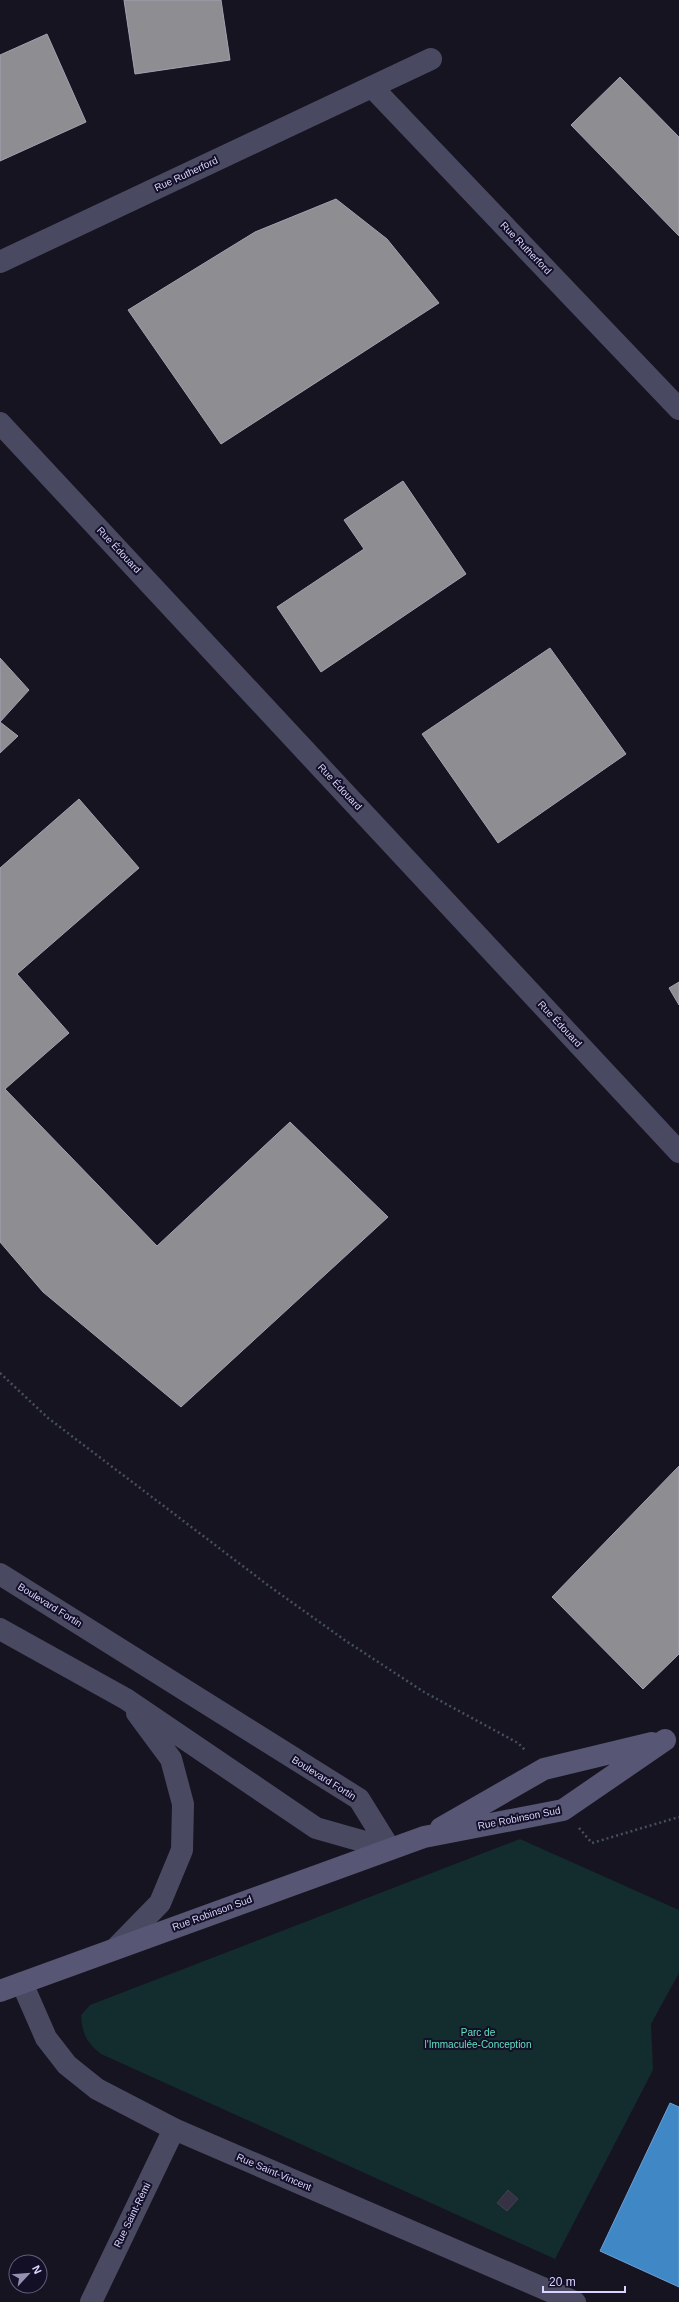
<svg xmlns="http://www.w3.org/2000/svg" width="679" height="2302" viewBox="0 0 679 2302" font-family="Arial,sans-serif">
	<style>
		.green { fill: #132c2d }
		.schools { fill: #3f88c5; stroke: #6d9fd6 }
		.industry { fill: #8d8d92; stroke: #a4a2b3 }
		.building { fill: #343243; stroke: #433f54 }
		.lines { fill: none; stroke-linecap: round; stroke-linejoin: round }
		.path { stroke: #44505f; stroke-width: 2.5; stroke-dasharray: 2 3; stroke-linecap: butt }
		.street { stroke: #4a4962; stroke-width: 22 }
		.secondary { stroke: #575674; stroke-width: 22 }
		.labels { text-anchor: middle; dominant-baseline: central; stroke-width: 4; stroke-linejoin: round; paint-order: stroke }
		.street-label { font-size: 10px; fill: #d9d4ff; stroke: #130f26 }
		.park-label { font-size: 10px; fill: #5fe0c0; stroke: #130f26 }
	</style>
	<rect width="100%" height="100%" fill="#161421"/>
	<!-- green -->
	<path class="green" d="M520 1839 679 1910V1973L651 2024 653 2070 555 2259 101 2054C87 2043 82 2034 81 2015L90 2005Z"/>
	<!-- schools -->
	<path class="schools" d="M670 2103 679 2107V2287L600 2251Z"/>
	<!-- industry -->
	<path class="industry" d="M124 0H221L230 60 135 74Z
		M47 34 86 122 0 161V55Z
		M620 77 679 137V236L571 125Z
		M336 199 387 239 439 303 221 444 128 310 255 232Z
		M403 481 466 574 321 672 277 607 364 549 344 520Z
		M550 648 626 754 498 843 422 734Z
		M0 658 29 690 0 722 18 736 0 753Z
		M79 799 139 868 17 974 69 1033 5 1089 157 1246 290 1122 388 1217 181 1407 43 1292 0 1242V868Z
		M679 982V1005L669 988Z
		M679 1466V1654L643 1689 552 1597Z"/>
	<!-- building -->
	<path class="building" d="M508 2190 518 2199 507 2211 497 2203Z"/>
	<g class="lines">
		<!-- path -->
		<path class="path" d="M0 1373 48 1418 269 1586 346 1641 424 1692 518 1743 526 1751
			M579 1828 592 1843 679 1817"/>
		<!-- street -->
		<path class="street" d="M372 87 679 409
			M0 262 431 59
			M0 423 679 1152
			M0 1574 359 1799 390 1849
			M0 1629 126 1699 316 1828 390 1849
			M118 1946 160 1903 182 1850 183 1804 171 1759 137 1713
			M22 1983 46 2038 67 2065 97 2089 174 2129 575 2302
			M91 2302 174 2129"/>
		<!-- secondary -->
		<path class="secondary" d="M441 1828 544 1769 652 1743
			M0 1991 424 1837 563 1810 665 1740"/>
	</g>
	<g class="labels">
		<!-- street labels -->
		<g class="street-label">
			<text transform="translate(186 174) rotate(-25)">Rue Rutherford</text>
			<text transform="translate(526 248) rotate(46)">Rue Rutherford</text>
			<text transform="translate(119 550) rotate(47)">Rue Édouard</text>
			<text transform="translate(340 787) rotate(47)">Rue Édouard</text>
			<text transform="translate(560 1024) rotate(47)">Rue Édouard</text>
			<text transform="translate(50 1605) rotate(32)">Boulevard Fortin</text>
			<text transform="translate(324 1778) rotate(32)">Boulevard Fortin</text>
			<text transform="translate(519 1818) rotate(-11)">Rue Robinson Sud</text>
			<text transform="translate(212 1913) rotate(-20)">Rue Robinson Sud</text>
			<text transform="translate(274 2172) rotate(23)">Rue Saint-Vincent</text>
			<text transform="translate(132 2215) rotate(-64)">Rue Saint-Rémi</text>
		</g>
		<!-- park labels -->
		<g class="park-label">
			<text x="478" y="2032">Parc de<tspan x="478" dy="12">l'Immaculée-Conception</tspan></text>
		</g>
	</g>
	<!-- north arrow -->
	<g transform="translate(28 2274) rotate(64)"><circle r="19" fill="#130f26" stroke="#625e7d"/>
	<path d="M0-3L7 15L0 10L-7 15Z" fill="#9591b1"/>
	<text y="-6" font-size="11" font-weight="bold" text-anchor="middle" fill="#d9d4ff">N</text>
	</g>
	<!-- scale -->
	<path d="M543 2286v6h82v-6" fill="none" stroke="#d9d4ff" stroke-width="2"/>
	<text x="549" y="2286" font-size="12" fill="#d9d4ff" stroke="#130f26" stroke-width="3" paint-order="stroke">20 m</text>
</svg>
